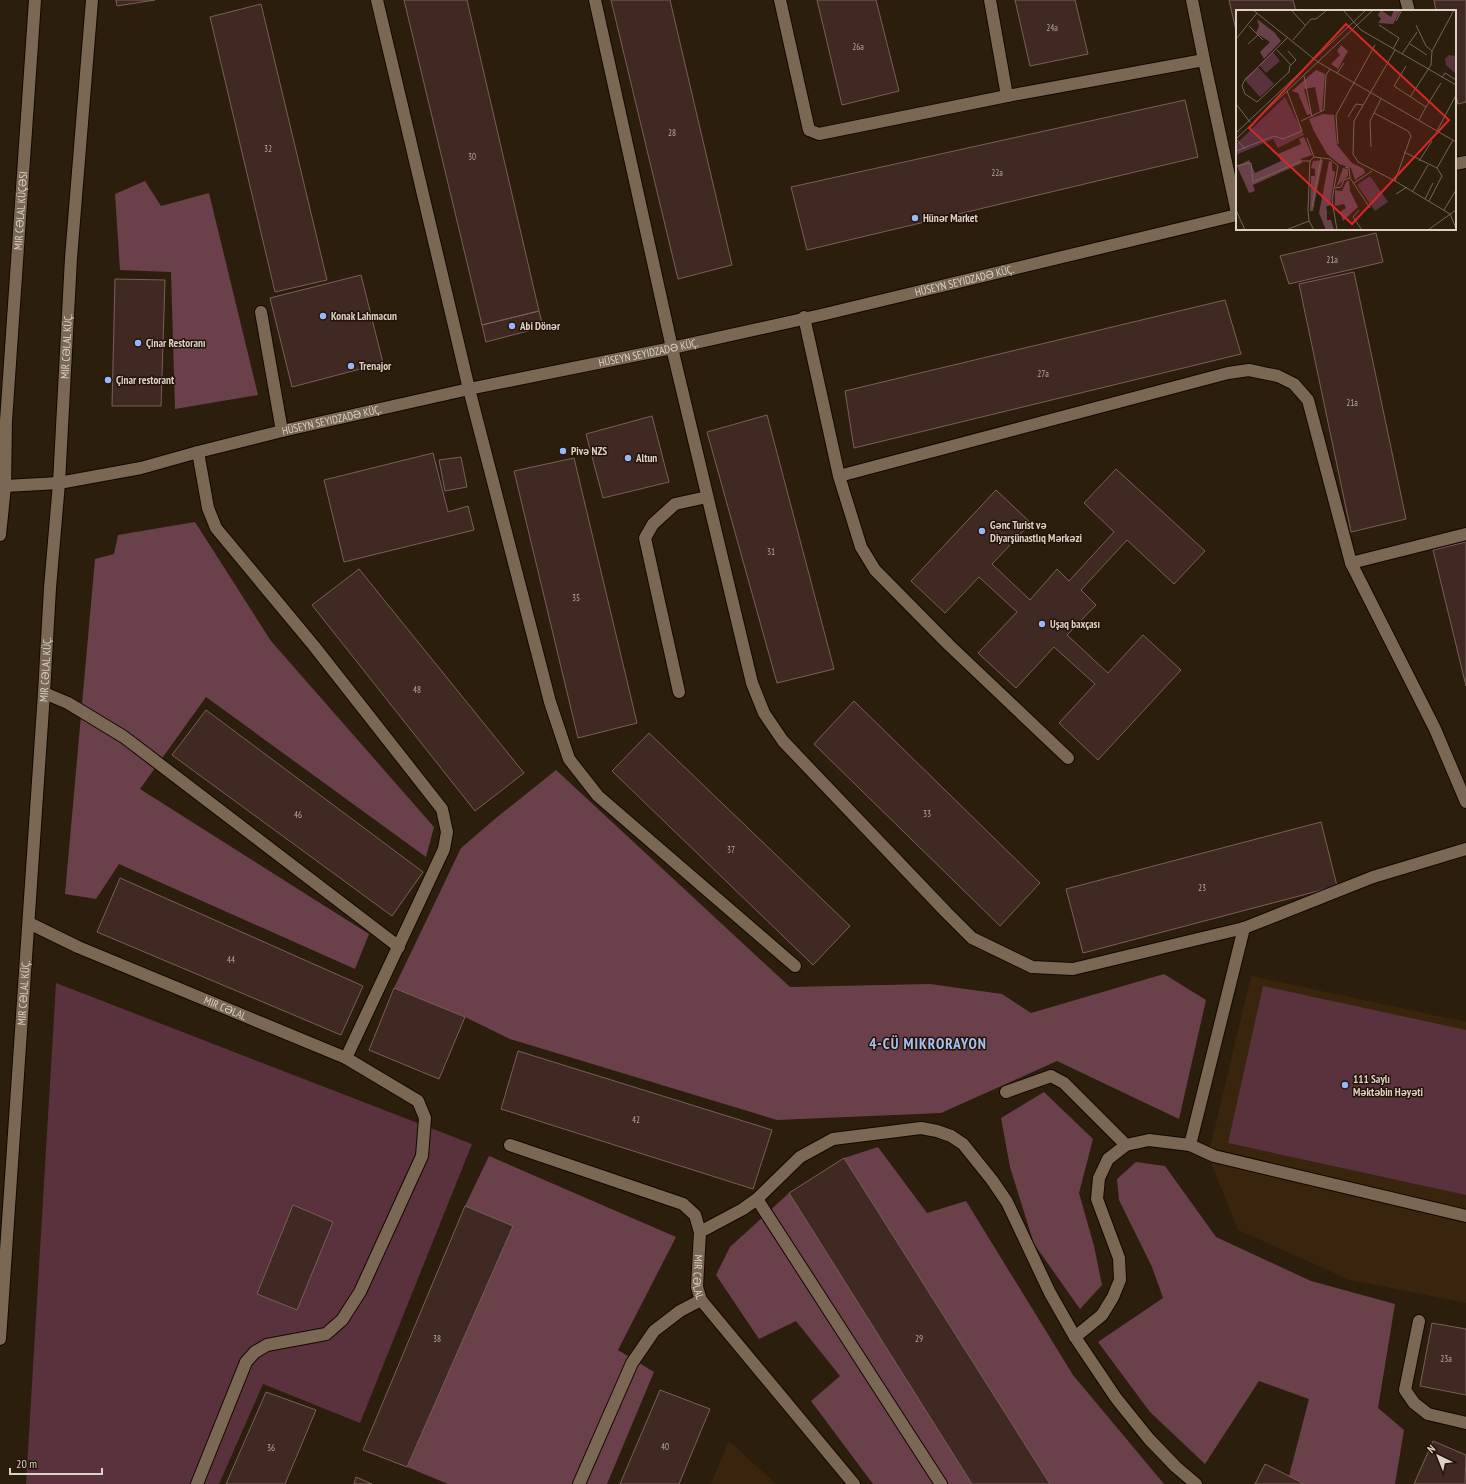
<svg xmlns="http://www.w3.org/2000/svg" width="1466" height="1484" viewBox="0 0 1466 1484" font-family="'PT Sans Narrow',sans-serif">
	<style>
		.built { fill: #39250e }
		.green { fill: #59323d }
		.forest { fill: #6a404b }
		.building { fill: #402923; stroke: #7a5f58 }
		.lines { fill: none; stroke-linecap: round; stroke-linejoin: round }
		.lane-casing { stroke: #140700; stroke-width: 14 }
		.street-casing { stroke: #140700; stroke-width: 14 }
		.secondary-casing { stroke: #140700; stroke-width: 14 }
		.lane { stroke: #7a6855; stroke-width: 12 }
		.street { stroke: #7a6855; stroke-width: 12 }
		.secondary { stroke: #7a6855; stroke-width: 12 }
		.poi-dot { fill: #96b6fd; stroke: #231405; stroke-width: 1.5 }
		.labels { text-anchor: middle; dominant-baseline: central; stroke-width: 3; stroke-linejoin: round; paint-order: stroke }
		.number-label { font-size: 9px; fill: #b5a89f }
		.street-label { font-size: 11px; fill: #dcd2c8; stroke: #231405 }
		.poi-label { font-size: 11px; font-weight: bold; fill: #dcd2c8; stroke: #231405; text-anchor: start }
		.district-label { font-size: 15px; font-weight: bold; letter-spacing: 1px; fill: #a7c0f5; stroke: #231405 }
		.inset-road { fill: none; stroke: #726658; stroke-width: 1 }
		.view { fill: #d62828; fill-opacity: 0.15; stroke: #d62828; stroke-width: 2 }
		.inset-edge { fill: none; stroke: #dcd2c8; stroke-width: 2 }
	</style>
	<rect width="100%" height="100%" fill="#2c1e0d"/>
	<!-- built -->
	<path class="built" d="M1251 976 1466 1022V1303L1350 1280 1238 1230 1212 1165 1210 1148Z
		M729 1441 776 1484H711Z"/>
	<!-- green -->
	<path class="green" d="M56 983 472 1144 360 1423 263 1384 219 1484H26Z
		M1263 986 1466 1030V1195L1228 1143Z"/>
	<!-- forest -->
	<path class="forest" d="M145 181 161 206 209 193 258 395 175 409 171 272 120 270 115 194Z
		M195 522 271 641 434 827 426 857 206 697 140 789 369 934 355 969 119 864 96 899 65 894 95 559 114 554 118 535Z
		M556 770 790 987 930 984 1002 994 1031 1013 1164 974 1206 1000 1179 1119 1057 1061 941 1113 777 1120 510 1039 465 1017 394 988 461 848 496 818Z
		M1044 1092 1093 1139 1079 1193 1094 1246 1102 1285 1080 1309 1034 1244 1010 1167 1001 1118Z
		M878 1147 927 1213 966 1201 1073 1375 1164 1484H1050L844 1158Z
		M489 1156 676 1237 618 1350 654 1372 607 1484H448L407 1467 513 1226 465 1206Z
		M1136 1162 1165 1166 1216 1237 1311 1281 1395 1304 1378 1408 1404 1430 1395 1484H1304L1289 1476 1309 1399 1259 1381 1205 1464 1150 1412 1098 1342 1163 1298 1152 1267 1119 1200 1117 1179Z
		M789 1193 972 1484H873L811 1401 840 1376 796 1321 759 1339 716 1275 730 1247Z"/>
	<!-- building -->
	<path class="building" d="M116 0H155L117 6Z
		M404 0H467L539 311 482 325Z
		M611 0H670L732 265 678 279Z
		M817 0H876L899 91 842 105Z
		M1015 0H1075L1088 54 1030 66Z
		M1229 0H1293L1296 11H1237V35Z
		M1434 0H1466V102L1458 104 1455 92V11H1436Z
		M261 4 327 280 275 292 210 17Z
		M1185 100 1198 157 807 250 791 187Z
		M1376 233 1383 262 1289 284 1280 256Z
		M1354 272 1406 519 1351 532 1299 284Z
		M361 275 383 363 292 387 270 298Z
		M115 279 165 280 161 406H112Z
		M1225 300 1241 354 854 448 845 391Z
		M539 311 543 327 486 342 482 325Z
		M767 415 834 669 777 683 707 432Z
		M652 416 669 482 603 498 586 434Z
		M433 453 448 512 468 506 474 530 344 562 324 480Z
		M461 457 467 487 445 491 439 460Z
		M574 458 637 723 578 738 514 471Z
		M1116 469 1205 551 1174 584 1127 540 1081 590 1096 605 1067 635 1108 673 1143 635 1181 670 1098 760 1059 723 1095 684 1054 647 1016 688 978 653 1017 612 979 577 945 613 911 581 996 490 1031 523 992 564 1030 600 1057 569 1069 581 1114 532 1084 503Z
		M1466 542V686L1433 550Z
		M359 569 524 773 475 811 312 605Z
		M854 701 1040 883 1000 926 814 744Z
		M206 710 423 872 392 916 172 755Z
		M649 733 850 926 813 965 612 771Z
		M1321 822 1337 886 1083 953 1066 889Z
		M120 878 363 986 341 1035 97 932Z
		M394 988 465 1017 439 1079 369 1050Z
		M518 1051 772 1130 753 1189 501 1109Z
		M844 1158 1050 1484H972L789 1193Z
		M293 1205 333 1222 297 1310 257 1294Z
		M465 1206 513 1226 407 1467 363 1450Z
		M1432 1323 1466 1329V1395L1420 1386Z
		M660 1390 710 1409 679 1484H620Z
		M266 1392 316 1410 285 1484H226Z
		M1433 1441 1466 1455 1465 1484H1414Z
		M1265 1464 1289 1476 1304 1484H1255Z
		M356 1477 372 1484H354Z"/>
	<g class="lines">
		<!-- lane casing -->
		<g class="lane-casing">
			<g id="lane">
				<path d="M377 0 469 389 550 702 569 759 598 796 795 966"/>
				<path d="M595 0 672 348 752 683 764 713 783 741 946 912 972 938 1032 967 1073 969 1244 928 1373 877 1466 849"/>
				<path d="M780 0 809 130 819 134 1007 96 1204 60 1237 213"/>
				<path d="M990 0 1007 96"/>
				<path d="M1192 0 1204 60"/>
				<path d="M1406 0 1409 11"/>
				<path d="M261 312 282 431"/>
				<path d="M804 317 839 476 1228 373 1249 370 1278 376 1294 384 1308 400 1351 563 1435 729 1466 802"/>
				<path d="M198 452 208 508 216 528 314 646 442 809 447 832 444 849 346 1058"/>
				<path d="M839 476 861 547 875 570 949 645 1068 758"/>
				<path d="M1351 563 1466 534"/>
				<path d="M679 692 645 538 653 524 675 504 707 497"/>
				<path d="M44 693 68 703 124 737 399 947"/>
				<path id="s1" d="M29 923 78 947 346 1058 418 1101 425 1118 422 1156 360 1292 342 1320 326 1334 267 1345 255 1352 246 1362 197 1484"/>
				<path d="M1006 1092 1051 1076 1064 1083 1126 1145"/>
				<path d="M1190 1145 1244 928"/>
				<path d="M757 1199 941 1484"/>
				<path d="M700 1232 743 1209 757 1199 800 1157 833 1139 921 1128 937 1131 951 1136 963 1144 992 1180 1007 1202 1050 1293 1075 1337 1116 1398 1149 1439 1176 1467 1196 1484"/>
				<path d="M1419 1321 1405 1390 1414 1403 1428 1414 1466 1423"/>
				<path d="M1075 1337 1102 1315 1113 1297 1120 1280 1119 1258 1097 1199 1099 1178 1108 1159 1126 1145 1149 1140 1190 1145 1214 1156 1466 1216"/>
				<path d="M579 1484 632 1363 654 1331 680 1311 701 1300"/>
			</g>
		</g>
		<!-- street casing -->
		<g class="street-casing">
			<g id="street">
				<path id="s2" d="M510 1145 683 1204 695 1215 700 1232 697 1287 701 1300 854 1484"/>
			</g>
		</g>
		<!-- secondary casing -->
		<g class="secondary-casing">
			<g id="secondary">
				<path d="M1455 164 1466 162"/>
				<path id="s3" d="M5 486 59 483 141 468 198 452 282 431 469 389 672 348 821 315 1237 215"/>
				<path id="s4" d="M0 535 5 486 6 421 35 0"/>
				<path id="s5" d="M0 1339 44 693 50 588 59 483 71 258 92 0"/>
			</g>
		</g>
		<!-- lane -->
		<use href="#lane" class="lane"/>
		<!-- street -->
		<use href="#street" class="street"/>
		<!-- secondary -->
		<use href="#secondary" class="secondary"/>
	</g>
	<!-- markers -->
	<g class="poi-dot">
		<circle cx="915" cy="218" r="4"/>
		<circle cx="323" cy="316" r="4"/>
		<circle cx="512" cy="326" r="4"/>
		<circle cx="138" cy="343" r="4"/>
		<circle cx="351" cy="366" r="4"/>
		<circle cx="108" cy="380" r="4"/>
		<circle cx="563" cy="451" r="4"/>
		<circle cx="628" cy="458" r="4"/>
		<circle cx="982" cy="531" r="4"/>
		<circle cx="1042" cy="624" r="4"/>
		<circle cx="1345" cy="1085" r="4"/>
	</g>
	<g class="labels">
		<!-- number labels -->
		<g class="number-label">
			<text x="1052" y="27">24a</text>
			<text x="858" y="46">26a</text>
			<text x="672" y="132">28</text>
			<text x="268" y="148">32</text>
			<text x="472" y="156">30</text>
			<text x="997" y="172">22a</text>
			<text x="1332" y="259">21a</text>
			<text x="1043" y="373">27a</text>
			<text x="1352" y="402">21a</text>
			<text x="771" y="551">31</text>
			<text x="576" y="597">35</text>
			<text x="417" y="689">48</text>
			<text x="927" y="813">33</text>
			<text x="298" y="814">46</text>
			<text x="731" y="849">37</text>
			<text x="1202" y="887">23</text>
			<text x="231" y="959">44</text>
			<text x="636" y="1119">42</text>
			<text x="437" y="1338">38</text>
			<text x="919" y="1338">29</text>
			<text x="1446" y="1358">23a</text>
			<text x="665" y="1446">40</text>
			<text x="271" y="1447">36</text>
		</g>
		<!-- street labels -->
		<g class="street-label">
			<text stroke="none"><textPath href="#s4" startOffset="325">MIR CƏLAL KÜÇƏSI</textPath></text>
			<text stroke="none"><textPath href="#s3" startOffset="982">HÜSEYN SEYIDZADƏ KÜÇ.</textPath></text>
			<text stroke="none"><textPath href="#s5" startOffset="995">MIR CƏLAL KÜÇ.</textPath></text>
			<text stroke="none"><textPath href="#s3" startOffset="658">HÜSEYN SEYIDZADƏ KÜÇ.</textPath></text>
			<text stroke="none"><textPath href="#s3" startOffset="334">HÜSEYN SEYIDZADƏ KÜÇ.</textPath></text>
			<text stroke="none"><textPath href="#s5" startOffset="671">MIR CƏLAL KÜÇ.</textPath></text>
			<text stroke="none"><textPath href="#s5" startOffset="347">MIR CƏLAL KÜÇ.</textPath></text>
			<text stroke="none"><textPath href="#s1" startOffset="214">MIR CƏLAL</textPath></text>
			<text stroke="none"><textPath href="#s2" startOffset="262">MIR CƏLAL</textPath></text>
		</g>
		<!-- poi labels -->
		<g class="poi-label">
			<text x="923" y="218">Hünər Market</text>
			<text x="331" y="316">Konak Lahmacun</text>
			<text x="520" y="326">Abi Dönər</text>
			<text x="146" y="343">Çinar Restoranı</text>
			<text x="359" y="366">Trenajor</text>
			<text x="116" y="380">Çinar restorant</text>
			<text x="571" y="451">Pivə NZS</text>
			<text x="636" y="458">Altun</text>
			<text x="990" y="525">Gənc Turist və<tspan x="990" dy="13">Diyarşünastlıq Mərkəzi</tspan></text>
			<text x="1050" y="624">Uşaq baxçası</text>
			<text x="1353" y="1079">111 Saylı<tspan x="1353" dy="13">Məktəbin Həyəti</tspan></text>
		</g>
		<!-- district labels -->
		<g class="district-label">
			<text x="928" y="1043">4-CÜ MIKRORAYON</text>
		</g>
	</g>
	<!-- overview -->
	<g transform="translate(1236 10)">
		<rect width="220" height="220" fill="#2c1e0d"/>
		<path d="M37 42 44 51 30 63 23 55ZM213 45 220 46V64L210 55 209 49ZM22 57 38 74 24 87 8 69ZM49 87 68 125 42 138 37 129 0 145V134ZM134 166 152 192 139 201 121 175Z" fill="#59323d"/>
		<path d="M145 0 155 7 158 0H165L157 14 142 13 145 9 142 5ZM21 9 38 22 45 31 28 49 24 42 34 32 20 23 23 16ZM105 35 112 41 102 59 95 54 104 45 101 41ZM80 60 89 64 86 101 84 102 79 77 68 79 75 104 71 105 62 83 56 81ZM87 104 98 105 101 135 116 153 128 159 129 163 119 170 115 158 103 154 91 144 78 121 73 109ZM68 127 76 145 65 149 66 153 17 175 19 181 13 183 1 156 13 150 19 163 45 151 42 144 65 134 63 129ZM87 150 77 201H74L75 166H79V159L75 158 77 151ZM93 151 96 152V160L99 162 94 195 90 197 91 201V210H95L98 220H90L83 203ZM107 158 112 159V166L100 177ZM113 170 114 181 122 197 107 211 104 202 110 198 108 194 99 196V180L106 181 110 172Z" fill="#6a404b"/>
		<path class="inset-road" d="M17 0 82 52 220 132M55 0 69 15M107 0 125 20 220 75M160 11 166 0M143 15 163 28 157 39M180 15 190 36 196 41M13 16 27 30M52 27 8 71 6 76 9 84 21 92 53 62 54 55M0 29 21 3M57 30 75 9H80L91 0M12 34 22 25M174 34 191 45M41 40 55 55 60 50 52 41M159 40 118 111 117 144 122 152 159 171 214 204 220 218M166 44 181 22M170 56 158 76 190 97 183 110M101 63 108 53M68 66 76 107M206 67 209 63 220 70M174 87 195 55 196 41 218 0M145 89 138 103 172 121 175 126 159 171M0 94 14 112M190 97 205 73M112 107 120 94 127 95M65 111 88 100 90 65 94 59M201 121 220 85M0 123 130 0M71 128 78 147M0 129 137 0M0 129 9 139M102 134 100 105 139 35M135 137 134 111 138 103M0 141 38 126 47 129 66 121 51 81M168 142 201 158 206 166 193 191M78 147 94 149 102 156 96 190 101 220M78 147 74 151 72 200 73 211 78 220M183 151 196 131M0 156 15 153 17 172 65 151H74M109 157 113 158 114 168 134 198M201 158 217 130M118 173 136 161M98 178 105 177 108 170 114 168M177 181 192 155M160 184 171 177M189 189 197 173M76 197 85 148M0 200 9 220M123 200 117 207 126 220M208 200 220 180M50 220 73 211M192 220 220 200"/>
		<path class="view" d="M110 14 213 110 116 214 13 118Z"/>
		<rect width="220" height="220" class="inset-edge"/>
	</g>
	<!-- north arrow -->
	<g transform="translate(1438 1456) rotate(317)" stroke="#231405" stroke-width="3" paint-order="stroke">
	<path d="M0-3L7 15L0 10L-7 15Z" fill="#dcd2c8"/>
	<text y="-6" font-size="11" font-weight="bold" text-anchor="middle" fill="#dcd2c8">N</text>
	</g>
	<!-- scale -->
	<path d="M10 1468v6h92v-6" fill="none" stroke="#dcd2c8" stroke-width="2"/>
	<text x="16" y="1468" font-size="12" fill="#dcd2c8" stroke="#231405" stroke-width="3" paint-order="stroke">20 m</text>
</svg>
